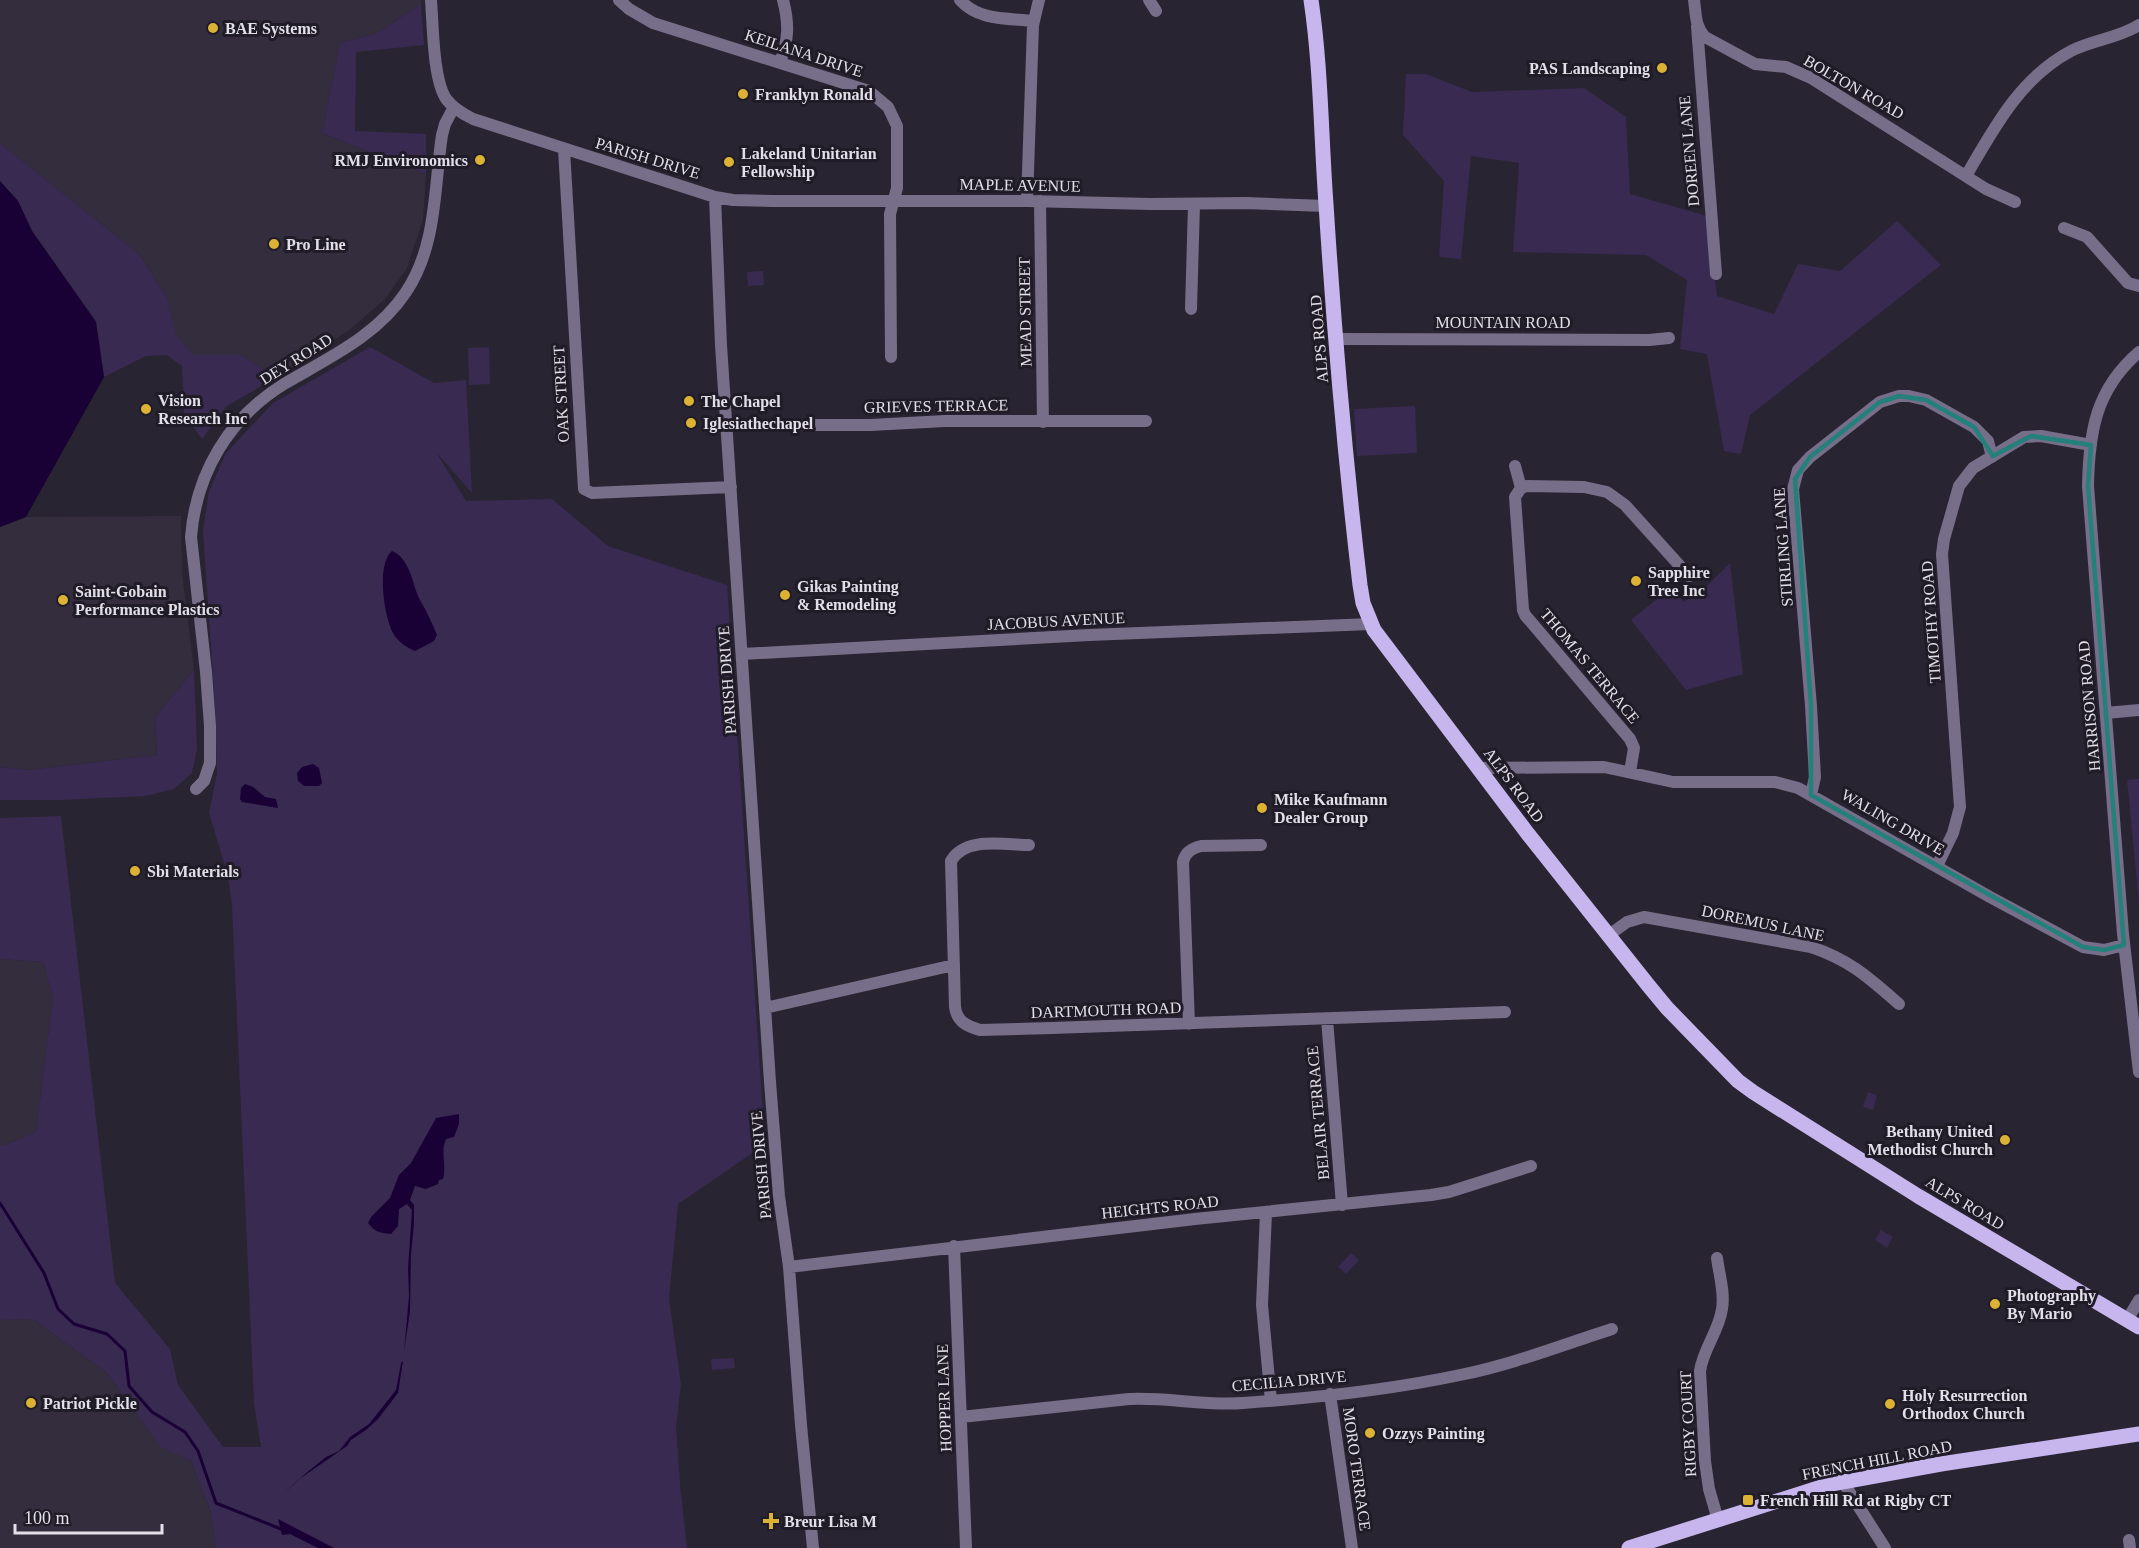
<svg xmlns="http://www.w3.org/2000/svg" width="2139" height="1548" viewBox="0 0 2139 1548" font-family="'Times New Roman',serif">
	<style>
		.built { fill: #332d3e }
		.green { fill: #392a51 }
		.water { fill: #1a0135 }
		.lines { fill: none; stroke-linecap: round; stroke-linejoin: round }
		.stream { stroke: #1a0135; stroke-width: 3 }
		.minor { stroke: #776e89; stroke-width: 12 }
		.major { stroke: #c7b5ed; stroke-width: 15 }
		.marked { fill: none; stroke: #24807a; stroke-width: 4.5; stroke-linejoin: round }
		.poi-dot { fill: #dbb233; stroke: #1f1b27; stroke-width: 2 }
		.labels { text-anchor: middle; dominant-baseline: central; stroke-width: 6; stroke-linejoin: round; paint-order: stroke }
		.poi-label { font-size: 16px; font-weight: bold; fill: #e2dfe8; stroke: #1f1b27; text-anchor: start }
		.street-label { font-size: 16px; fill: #e2dfe8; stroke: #1f1b27 }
	</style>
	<rect width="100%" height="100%" fill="#292431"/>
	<!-- built -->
	<path class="built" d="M0 0H421V4L377 33 340 43 322 133 426 174 423 219 407 268 385 299 348 331 277 377 240 355H193L175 335 167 298 139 254 0 143Z
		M181 516 182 573 194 670 155 717 157 755 29 770 0 767V527L26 517Z
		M0 959 43 962 53 997 36 1132 2 1146 0 1144Z
		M33 1319 107 1373 161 1446 191 1461 211 1513 216 1548H0V1320Z"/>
	<!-- green -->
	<path class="green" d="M421 4 424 45 356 52 355 131 426 134V174L322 133 340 43 377 33Z
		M1406 74H1426L1472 92 1584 88 1626 117 1630 194 1707 216 1717 296 1774 314 1798 264 1840 271 1897 221 1941 265 1750 415 1741 454 1724 451 1707 354 1680 349 1687 280 1646 255 1513 252 1519 163 1471 156 1461 259 1439 257 1444 181 1403 135Z
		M0 143 139 254 167 298 176 335 193 355H240L277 377 227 406 202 439 184 414 182 366 167 355 146 356 104 377 96 321 32 231 18 201 0 181Z
		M763 271 764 285 748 286 747 272Z
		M370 347 434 383 466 380 472 493 436 452 466 501 552 499 608 546 727 585 764 1129 751 1154 678 1204 669 1299 681 1384 676 1427 680 1484 687 1548H216L211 1513 191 1461 161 1447 107 1373 33 1319 0 1320V1144L2 1146 36 1132 53 997 43 962 0 959V818L61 816 115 1283 170 1349 178 1385 223 1447H261L254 1403 232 906 228 876 209 813 217 773 215 706 203 531 209 491 226 453 273 403Z
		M489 347 490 384 469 385 468 348Z
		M1415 406 1417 453 1357 456 1354 409Z
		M1730 563 1743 674 1686 690 1631 620 1672 587 1684 602 1709 584Z
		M194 670 197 749 192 773 174 789 146 796 60 800H0V767L29 770 157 755 155 717Z
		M2139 779V903L2127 780Z
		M1868 1092 1877 1095 1873 1110 1863 1107Z
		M1881 1230 1893 1237 1887 1248 1875 1240Z
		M1351 1253 1359 1260 1346 1274 1338 1267Z
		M734 1358 735 1368 712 1370 711 1359Z"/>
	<!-- water -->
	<path class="water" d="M0 181 18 201 32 231 96 322 104 377 26 517 0 527Z
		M392 551C411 559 412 585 420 600 427 612 432 623 437 635L434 641 415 651C406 647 398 642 393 633 384 616 376 564 392 551Z
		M313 764 319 768 322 783 319 786H304L298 781 297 773 302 767Z
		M245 784 253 787 265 797 276 799 278 808 242 802 240 799 241 788Z
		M459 1114V1124L454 1137 446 1139C440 1153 447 1164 443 1179L439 1180 438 1184 426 1189 415 1186 410 1200 414 1205V1224L411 1254 410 1311 404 1352 409 1296 408 1268 412 1210 407 1204 399 1209 398 1226 391 1234C380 1233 375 1232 368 1223L371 1217 390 1198 399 1175 411 1163 436 1118Z
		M403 1361 398 1393 378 1419 366 1430 351 1440 347 1446 298 1480 281 1496 305 1474 326 1457 339 1451 350 1437 369 1424 396 1390 401 1363Z
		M278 1519 334 1548H318L290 1534 282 1535Z"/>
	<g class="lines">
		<!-- stream -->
		<path class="stream" d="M0 1203 44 1273 58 1309 74 1324 107 1334 125 1351 129 1386 152 1412 185 1432 198 1451 216 1503 281 1529"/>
		<!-- minor -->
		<path class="minor" d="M431 0C433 25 433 82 447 100 454 109 463 114 473 119L715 197 733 200 774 201H1027L1151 204 1246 203 1326 206
			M619 0 629 9 653 23 869 91 888 107 897 126V188L890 214 891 357
			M960 0C979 21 1007 18 1034 21
			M1149 0 1156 11
			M1694 0C1696 14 1695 27 1705 37L1755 64 1786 67 1811 78 1986 189 2015 202
			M1697 26 1716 274
			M780 62C789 40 789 23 783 0
			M564 149 584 489 592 493 731 487
			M1966 176C1994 128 2020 78 2071 51 2092 40 2119 38 2139 25
			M715 197 721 345 770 1082 779 1196 789 1267 801 1425 813 1548
			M1027 201 1033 25 1039 0
			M1040 201 1043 422
			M2064 228 2087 237 2128 283 2139 286
			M1191 309 1194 205
			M1337 339 1649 340 1669 338
			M2139 352C2096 389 2089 431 2088 486L2123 934 2139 1072
			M727 425H871L945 421H1146
			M1515 466 1521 488 1515 497 1523 610 1525 615 1630 739 1634 748 1630 772
			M1521 488 1527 486 1584 487 1607 492 1625 505 1689 576
			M742 654 1089 635 1371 624
			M2106 713 2139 710
			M1478 768 1604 767 1673 782H1775L1798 788 1990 897 2083 947 2104 950 2124 945
			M196 789 204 781 210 763V726L206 672 191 537C196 473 229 418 284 384 328 358 377 336 406 292 437 246 434 188 442 135L445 124 454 107
			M1811 795 1815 777 1811 706 1793 489 1798 470 1810 457 1880 402 1899 396H1909L1926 400 1974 427 1988 441 1992 457
			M1029 845C1005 845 965 836 951 861L955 1007C957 1022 967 1026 980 1030L1052 1028 1505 1012
			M1937 866 1953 833 1960 807 1942 554 1944 539 1959 486 1973 468 2024 437 2041 436 2091 445
			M1609 935 1627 922 1644 917 1811 947C1850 960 1869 978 1899 1004
			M765 1008 954 965
			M1327 1019 1342 1205
			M1189 1024 1183 862C1185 852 1192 848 1201 846L1261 845
			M1266 1213 1262 1305 1271 1401
			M954 1246 966 1548
			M1717 1258C1719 1274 1725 1293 1722 1309 1719 1331 1703 1349 1700 1371L1705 1461 1709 1489 1718 1520
			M789 1267 1195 1219 1431 1195 1449 1192 1531 1166
			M2127 1320 2139 1300
			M1330 1394 1352 1548
			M961 1417 1129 1399C1167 1397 1205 1406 1243 1403 1315 1398 1389 1390 1460 1375 1511 1365 1562 1345 1612 1329
			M1843 1482 1885 1548
			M2129 1540 2130 1548"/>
		<!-- major -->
		<path class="major" d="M1311 0C1321 67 1321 136 1326 204 1334 331 1345 458 1360 585L1363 603 1374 630 1528 834 1648 985 1667 1008 1738 1081 1753 1092 1918 1196 2139 1327
			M1629 1548 1831 1484 1941 1464 2139 1434"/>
	</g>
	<!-- marked area -->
	<path class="marked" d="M1899 396 1926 400 1974 427 1993 456 2031 436 2091 445 2088 486 2124 945 2104 950 2083 947 1811 795V706L1795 479 1810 457 1880 402Z"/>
	<!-- markers -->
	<g class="poi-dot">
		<circle cx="213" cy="28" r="6"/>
		<circle cx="1662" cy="68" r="6"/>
		<circle cx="743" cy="94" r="6"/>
		<circle cx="480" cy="160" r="6"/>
		<circle cx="729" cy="162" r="6"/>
		<circle cx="274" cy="244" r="6"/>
		<circle cx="689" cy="401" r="6"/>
		<circle cx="146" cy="409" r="6"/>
		<circle cx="691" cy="423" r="6"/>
		<circle cx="1636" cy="581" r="6"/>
		<circle cx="785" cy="595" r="6"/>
		<circle cx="63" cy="600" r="6"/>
		<circle cx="1262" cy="808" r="6"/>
		<circle cx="135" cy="871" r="6"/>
		<circle cx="2005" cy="1140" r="6"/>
		<circle cx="1995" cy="1304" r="6"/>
		<circle cx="31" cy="1403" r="6"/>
		<circle cx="1890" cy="1404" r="6"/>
		<circle cx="1370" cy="1433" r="6"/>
		<rect x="1742" y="1494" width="12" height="12" rx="3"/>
		<path d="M768 1512h6v6h6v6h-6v6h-6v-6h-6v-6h6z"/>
	</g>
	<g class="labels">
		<!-- poi labels -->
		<g class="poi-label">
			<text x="225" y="28">BAE Systems</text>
			<text x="1650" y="68" text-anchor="end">PAS Landscaping</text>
			<text x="755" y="94">Franklyn Ronald</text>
			<text x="741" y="153">Lakeland Unitarian<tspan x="741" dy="18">Fellowship</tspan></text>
			<text x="468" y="160" text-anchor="end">RMJ Environomics</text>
			<text x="286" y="244">Pro Line</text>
			<text x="158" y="400">Vision<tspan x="158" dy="18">Research Inc</tspan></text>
			<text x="701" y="401">The Chapel</text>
			<text x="703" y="423">Iglesiathechapel</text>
			<text x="1648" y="572">Sapphire<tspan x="1648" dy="18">Tree Inc</tspan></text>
			<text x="797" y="586">Gikas Painting<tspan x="797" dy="18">&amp; Remodeling</tspan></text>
			<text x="75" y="591">Saint-Gobain<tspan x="75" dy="18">Performance Plastics</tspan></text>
			<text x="1274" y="799">Mike Kaufmann<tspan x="1274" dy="18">Dealer Group</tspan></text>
			<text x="147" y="871">Sbi Materials</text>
			<text x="1993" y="1131" text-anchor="end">Bethany United<tspan x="1993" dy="18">Methodist Church</tspan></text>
			<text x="2007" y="1295">Photography<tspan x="2007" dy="18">By Mario</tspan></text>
			<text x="1902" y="1395">Holy Resurrection<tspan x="1902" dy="18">Orthodox Church</tspan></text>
			<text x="43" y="1403">Patriot Pickle</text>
			<text x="1382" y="1433">Ozzys Painting</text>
			<text x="1760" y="1500">French Hill Rd at Rigby CT</text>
			<text x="784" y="1521">Breur Lisa M</text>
		</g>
		<!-- street labels -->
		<g class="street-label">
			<text transform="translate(804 53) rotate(18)">KEILANA DRIVE</text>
			<text transform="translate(1854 87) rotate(30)">BOLTON ROAD</text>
			<text transform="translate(1689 151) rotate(-95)">DOREEN LANE</text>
			<text transform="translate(648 158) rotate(17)">PARISH DRIVE</text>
			<text transform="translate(1020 185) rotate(1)">MAPLE AVENUE</text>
			<text transform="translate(1025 312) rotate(-91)">MEAD STREET</text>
			<text x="1503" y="322">MOUNTAIN ROAD</text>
			<text transform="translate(1319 339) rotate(-95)">ALPS ROAD</text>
			<text transform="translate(296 359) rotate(-32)">DEY ROAD</text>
			<text transform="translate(561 394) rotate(-93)">OAK STREET</text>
			<text transform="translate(936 406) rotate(-1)">GRIEVES TERRACE</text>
			<text transform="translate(1783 547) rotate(-94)">STIRLING LANE</text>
			<text transform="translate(1056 621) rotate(-3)">JACOBUS AVENUE</text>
			<text transform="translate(1931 622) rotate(-94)">TIMOTHY ROAD</text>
			<text transform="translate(1590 666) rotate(50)">THOMAS TERRACE</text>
			<text transform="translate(727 680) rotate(-94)">PARISH DRIVE</text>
			<text transform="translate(2089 706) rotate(-95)">HARRISON ROAD</text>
			<text transform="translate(1514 785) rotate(53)">ALPS ROAD</text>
			<text transform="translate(1893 822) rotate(30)">WALING DRIVE</text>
			<text transform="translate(1763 923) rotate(12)">DOREMUS LANE</text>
			<text transform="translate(1106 1010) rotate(-2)">DARTMOUTH ROAD</text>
			<text transform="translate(1318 1113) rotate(-95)">BELAIR TERRACE</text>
			<text transform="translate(761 1165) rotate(-95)">PARISH DRIVE</text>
			<text transform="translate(1965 1203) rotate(31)">ALPS ROAD</text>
			<text transform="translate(1160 1207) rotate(-6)">HEIGHTS ROAD</text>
			<text transform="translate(1289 1381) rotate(-5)">CECILIA DRIVE</text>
			<text transform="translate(944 1398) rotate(-92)">HOPPER LANE</text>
			<text transform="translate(1688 1424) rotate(-93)">RIGBY COURT</text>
			<text transform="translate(1877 1460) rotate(-11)">FRENCH HILL ROAD</text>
			<text transform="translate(1357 1469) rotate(82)">MORO TERRACE</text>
		</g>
	</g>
	<!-- scale -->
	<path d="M15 1524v9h147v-9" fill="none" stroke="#e2dfe8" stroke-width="3"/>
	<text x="24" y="1524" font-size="18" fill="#e2dfe8" stroke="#1f1b27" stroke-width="4.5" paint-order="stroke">100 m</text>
</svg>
